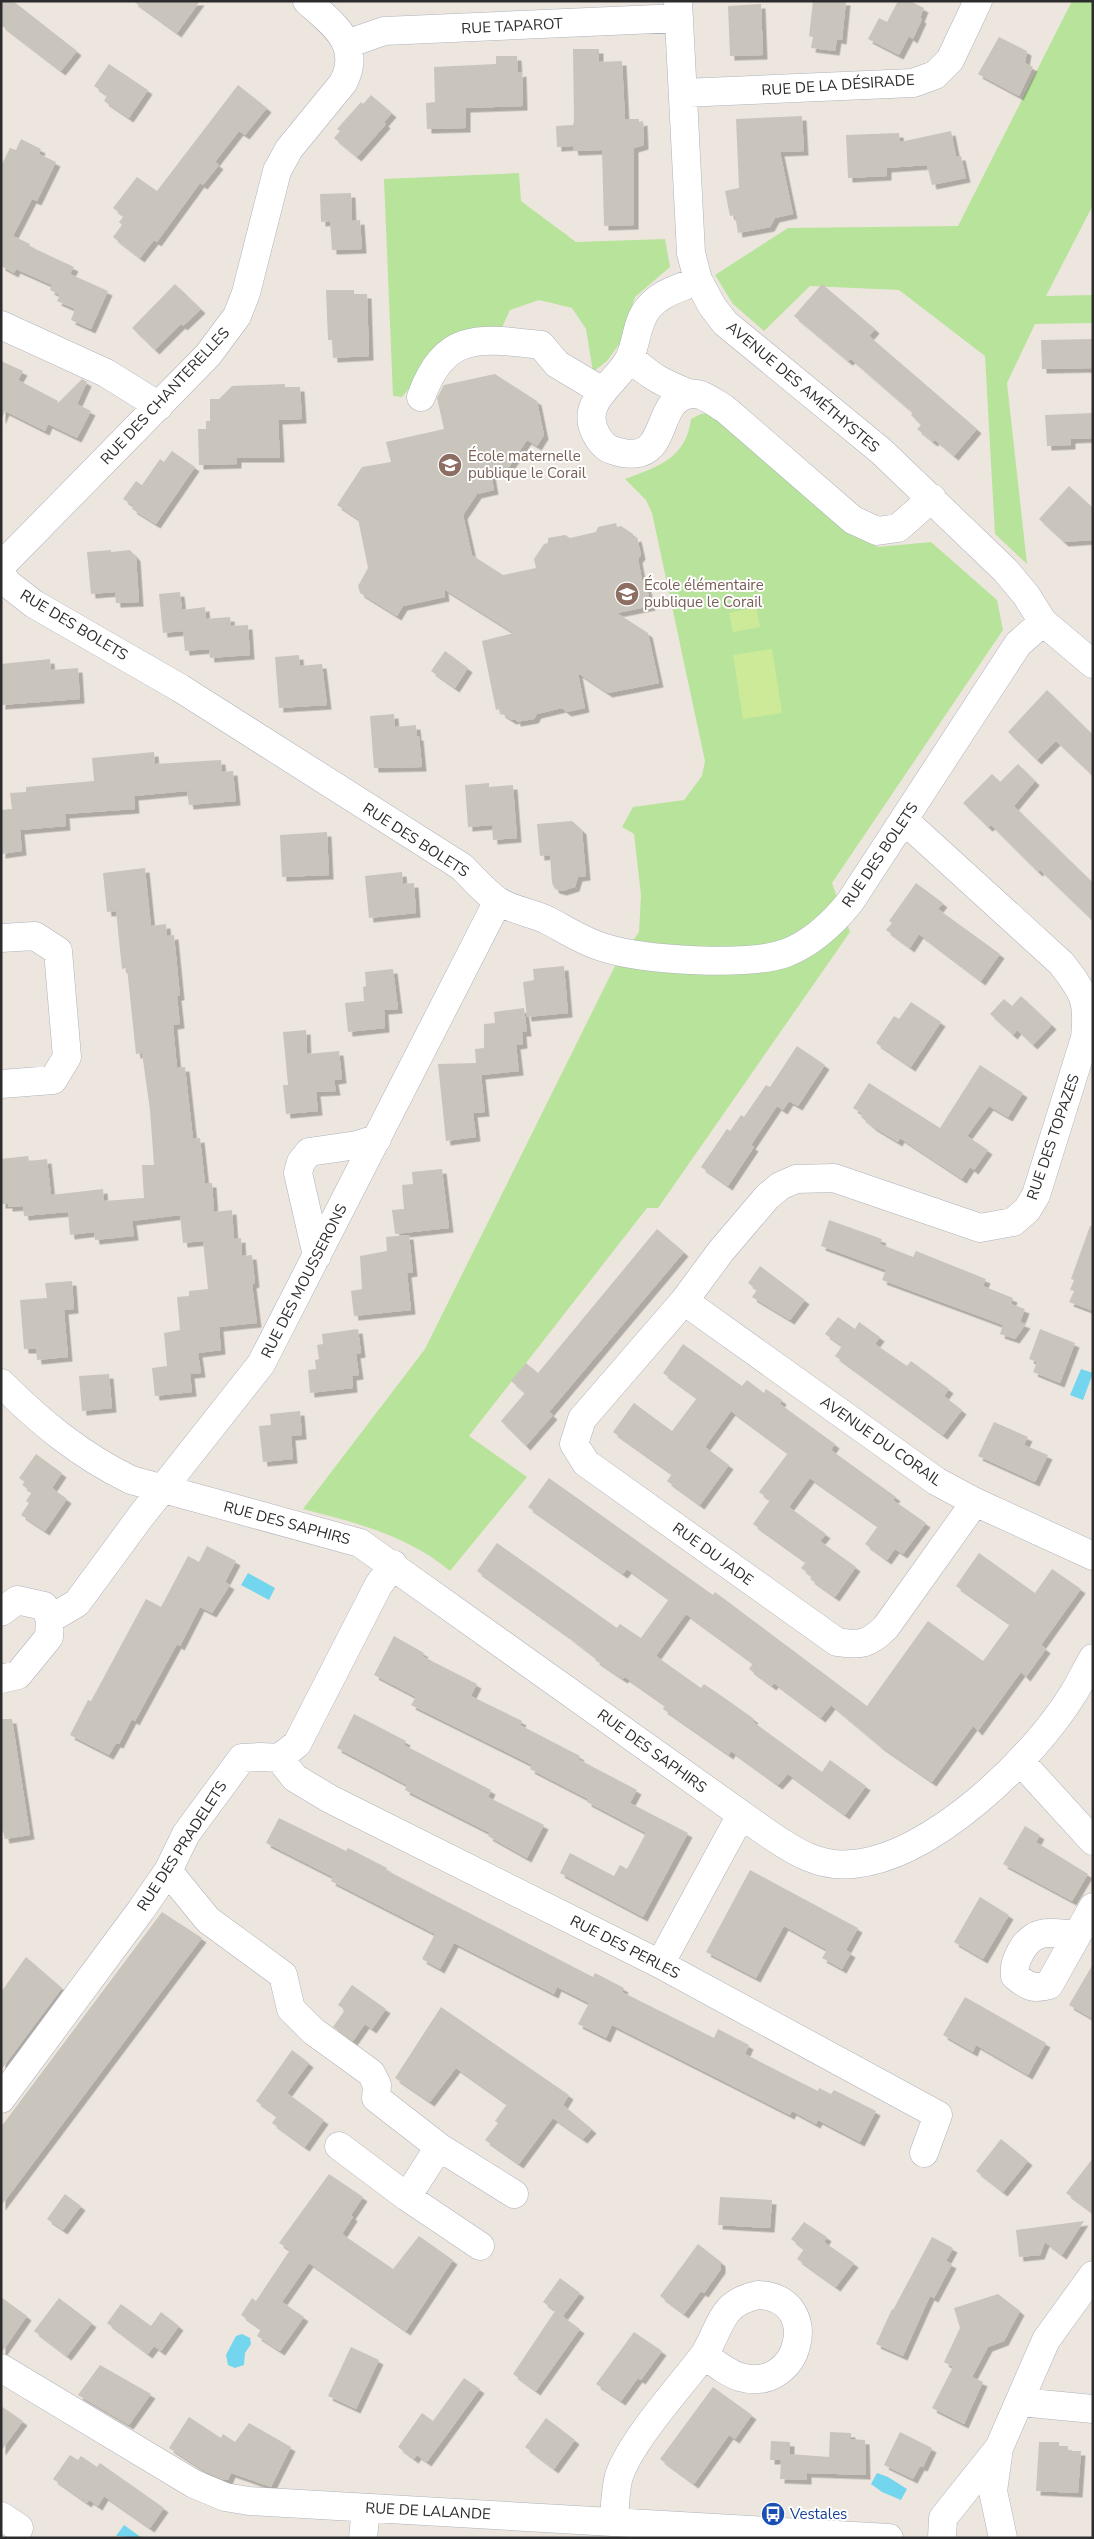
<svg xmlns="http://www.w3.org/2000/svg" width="1094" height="2539" viewBox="0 0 1094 2539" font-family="'Nunito Sans',sans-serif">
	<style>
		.green { fill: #b8e39b }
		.pitch { fill: #ccea97 }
		.water { fill: #73d5ee }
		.building { fill: #c9c4bc; filter: url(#shadow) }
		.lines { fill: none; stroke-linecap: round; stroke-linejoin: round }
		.minor-casing { stroke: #aeb2bc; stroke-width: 29 }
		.minor { stroke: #fff; stroke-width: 28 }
		.labels { text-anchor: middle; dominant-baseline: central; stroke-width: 4; stroke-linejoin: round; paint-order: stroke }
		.street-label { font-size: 15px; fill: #2c2c2c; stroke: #fff }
		.education-label { font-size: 15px; fill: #785e54; stroke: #fff; text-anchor: start }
		.transit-label { font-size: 15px; fill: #164399; stroke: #fff; text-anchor: start }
	</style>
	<defs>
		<filter id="shadow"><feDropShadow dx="4.5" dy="4.5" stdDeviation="0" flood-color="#0004"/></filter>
	</defs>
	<rect width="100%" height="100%" fill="#ede6de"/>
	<!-- green -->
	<path class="green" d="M1072 1H1093V205L1046 296 1093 295V323L1035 324 1007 383 1027 564 995 534 985 356 899 290 810 286 764 331 733 304 715 275 788 228 958 226Z
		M519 173 521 201 576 242 665 239 670 267 635 297 620 343 607 361 593 372 586 329 572 308 539 300 510 310 499 334 442 348 402 397 393 396 384 179Z
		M715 413 848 532 878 547 931 542 997 600 1003 630 832 883 850 932 658 1208H647L469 1436 527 1477 450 1571C409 1536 354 1522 303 1509L425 1349 614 968 639 932 641 895 634 834 622 827 633 807 684 800 702 776 705 761 652 513 646 500 625 479C658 467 686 458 691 419L701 414Z"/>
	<!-- pitch -->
	<path class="pitch" d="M756 607 760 627 733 632 729 613Z
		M772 649 782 713 743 719 733 655Z"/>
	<!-- water -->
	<path class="water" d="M1081 1369 1093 1373 1083 1400 1070 1395Z
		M248 1573 275 1588 269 1600 241 1585Z
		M242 2334 250 2338 251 2344 245 2353 244 2365 235 2368 228 2365 226 2355 236 2336Z
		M877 2473 888 2477 907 2489 901 2500 882 2492 871 2484Z
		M124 2525 142 2538 116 2536Z"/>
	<!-- building -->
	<path class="building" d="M1 1H13L77 51 61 71 1 25Z
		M133 1H200L177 33Z
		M813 1H846L842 40 837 39 835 51 811 48 813 37 809 36Z
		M898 1H910L924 8 920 18 922 19 913 39 909 36 899 55 868 39 879 18 887 22Z
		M761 4 763 55 730 56 728 6Z
		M999 37 1027 51 1025 63 1033 67 1019 96 978 74Z
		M573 49H599V62L622 61 625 119H639V122L643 121 644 145 634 148V225L604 226 602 150 574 151 573 146 557 147 556 126 573 125 574 121Z
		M496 56H517L518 73 522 72 523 106 466 108V128L427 129 426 103 435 102 434 67 496 64Z
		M109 64 148 90 129 118 104 101 107 95 94 86Z
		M238 85 267 108 245 135 239 131 215 162 219 165 203 185 200 183 157 242 154 240 140 258 113 237 122 225 119 222 124 216 113 208 137 177 157 191Z
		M371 95 392 113 384 122 386 124 357 157 334 138 340 131 337 129 361 102 363 104Z
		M802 116 804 151 780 152 793 214 775 218 770 227 738 233 735 215 730 216 725 191 739 188 736 119Z
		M951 131 956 156H961L966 178 932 185 927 165 887 168V176L848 178 846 135 899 133 900 142Z
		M21 139 41 149 39 154 56 162 37 201 32 199 13 236 30 244 29 246 74 267 70 274 108 291 91 329 71 320 75 309 57 301 60 295 50 290 52 285 16 269 14 273 1 266V166L10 148 16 150Z
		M351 193 352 221 360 220 362 249 332 250 330 221 321 222 320 194Z
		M175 284 201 309 183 326 181 324 155 350 132 328Z
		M822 284 875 329 869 336 977 429 954 456 935 440 933 442 917 429 921 425 911 415 913 413 851 359 848 361 794 316Z
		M326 290H354V294H367L369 356 333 358 332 340H328Z
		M1093 339V368L1042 369 1041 340Z
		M1 361 23 371 18 380 58 401 57 404 82 379 87 382 77 404 91 411 77 438 48 424 45 431 5 411 1 420Z
		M495 374 537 401 544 435 537 446 527 440 507 470 491 473 494 490 477 494 463 515 472 555 503 575 536 568 534 559 544 544 548 543V538L565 535 570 538 596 532 598 527 616 523 617 527 621 526 633 534V538L637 537 641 555 638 559 643 585 647 588 651 606 617 613 648 633 659 683 608 693 578 673 585 708 567 712 562 708 537 714 534 719 516 722V719L512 720 501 713 500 709 496 710 482 641 514 633 444 589 445 597 403 606 397 616 360 593 358 586 368 568 358 519 337 505 362 467 391 462 386 442 444 429 437 398 444 385Z
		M285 384V387H300L302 419 278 420 280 458H237V464L199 465 198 429H206V421H210V399H219L232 386Z
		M1093 413V438L1071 439V445L1047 446 1045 415Z
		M172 451 195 467 156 524 132 509 134 506 123 499 136 481 142 485 160 459 164 462Z
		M1069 486 1093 508V540L1064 542 1039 519Z
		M111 550V552L130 550 136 557 139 602 116 603 115 592 91 594 87 552Z
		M180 592 182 610 205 607 206 619 230 617 231 626 248 625 250 655 210 658 209 649 185 651 183 631 163 633 159 594Z
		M445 651 468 668 455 688 431 671Z
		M299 655 300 666 322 664 327 705 279 708 275 657Z
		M50 659 51 670 78 668 80 699 1 705V664Z
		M1047 690 1093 735V776L1056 741 1037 760 1008 732Z
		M394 714 395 727 416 725 417 736H419L422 767 374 768 370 716Z
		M154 752 155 764 221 760 222 772 233 771 236 801 189 805 187 791 134 796 135 809 65 814 66 826 20 830 22 851 1 854V810L12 809 10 793 26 792V787L94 781 92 758Z
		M1018 764 1035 781 1014 806 1093 883V921L1040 870 1038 872 991 825 988 827 963 803 992 774 1000 782Z
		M489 783V787L513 785 517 838 493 840 492 825 468 827 465 785Z
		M572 821 582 830 586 876 578 877 575 887 562 891 555 889 552 883 550 855 540 856 537 824Z
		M327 832 329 875 282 877 280 835Z
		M145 868 151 926 166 924 167 936 174 935 180 996H177L180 1024 173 1025 177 1068 185 1067 193 1139 200 1138 205 1183H212L214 1212 232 1210 234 1239 241 1238 242 1256 252 1255 255 1283 252 1284 257 1323 219 1327 221 1350 198 1353 201 1373 190 1374 192 1392 155 1396 152 1368 167 1366 164 1333 180 1330 177 1297 189 1296V1291L208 1289 203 1241 183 1243 180 1215 132 1221 134 1236 95 1240 94 1232 70 1235 68 1212 24 1216 23 1206 8 1207V1204H1V1159L28 1156 29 1161 47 1159 51 1195 103 1189 104 1201 144 1198 142 1165H154L150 1110 142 1053 136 1054 127 968 122 969 116 911 107 912 103 873Z
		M402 872 403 884 414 883 416 913 369 918 365 876Z
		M916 883 943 903 938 909 1000 954 981 981 919 934 910 948 886 930 892 923 889 921Z
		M564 966 568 1013 527 1017 523 982 534 980 533 969Z
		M393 969 398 1009 384 1010 385 1028 348 1032 345 1003 364 1001 363 987 366 986 365 972Z
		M1021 996 1052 1025 1033 1045 1017 1030 1013 1035 990 1014 1004 999 1012 1006Z
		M911 1002 941 1022 911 1067 876 1043 894 1016 899 1019Z
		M524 1008 527 1032H522L523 1044 516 1045 519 1071 481 1075 485 1112 473 1113 476 1137 446 1141 438 1064 476 1063 475 1049 484 1048V1024L495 1023 494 1012Z
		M306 1030 307 1054 339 1051 342 1079 334 1080 336 1091 316 1092 318 1111 286 1114 283 1085H288L283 1032Z
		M797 1046 825 1065 798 1106 789 1101 783 1110 777 1106 751 1145 754 1147 728 1186 701 1167 727 1129 730 1131 741 1115 744 1117 766 1085 770 1087Z
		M980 1065 1023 1093 1008 1117 989 1106 967 1136 988 1150 974 1170 970 1167 962 1179 900 1138 898 1142 873 1127 861 1117 863 1114 853 1108 869 1083 940 1128Z
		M442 1169 449 1228 395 1234 392 1210 404 1209 402 1185 413 1184 412 1172Z
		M829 1220 882 1239 880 1244 913 1257 916 1251 986 1279 983 1286 1013 1298 1011 1304 1025 1309 1020 1322 1026 1324 1015 1339 1000 1334 1003 1325 882 1280 886 1270 821 1246Z
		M1090 1226H1093V1311L1069 1302 1074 1291 1070 1290 1074 1280 1071 1279Z
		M657 1229 684 1252 549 1412 553 1415 526 1446 501 1421 525 1393 511 1381 526 1363 538 1373Z
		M409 1235 413 1272 407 1273 411 1310 354 1316 351 1291 362 1289 360 1256 387 1251 386 1237Z
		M760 1266 805 1300 790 1320 752 1297 757 1290 748 1283Z
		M72 1281 74 1309 64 1310 68 1357 37 1360 36 1349H24L20 1300 47 1298 45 1283Z
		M838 1317 855 1329 859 1322 880 1337 875 1344 907 1366 911 1361 949 1389 944 1396 962 1410 943 1435 835 1356 842 1346 825 1334Z
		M358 1329 361 1353 356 1354 359 1375 352 1376 353 1388 310 1393 308 1370 316 1369 315 1360 319 1359 317 1345 323 1344 322 1334Z
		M1040 1329 1075 1343 1060 1383 1033 1372 1037 1362 1029 1359Z
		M683 1344 742 1386 747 1380 764 1393 766 1389 782 1400 780 1404 835 1444 831 1450 896 1497 893 1500 926 1523 903 1554 895 1549 887 1560 865 1544 878 1526 810 1478 789 1507 826 1534 820 1541 856 1567 835 1597 810 1579 812 1576 801 1568 806 1562 753 1524 770 1500 759 1492 788 1453 731 1411 705 1447 729 1465 700 1505 667 1481 672 1474 613 1432 634 1403 672 1431 697 1398 663 1373Z
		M109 1374 112 1408 82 1411 79 1376Z
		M300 1411 302 1435 291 1436 293 1459 263 1462 259 1426 271 1425 270 1414Z
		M994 1422 1028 1437 1024 1445 1048 1455 1035 1482 978 1456Z
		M36 1454 62 1473 52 1488 67 1499 45 1531 21 1515 29 1503 26 1501 32 1492 22 1485 25 1482 19 1478Z
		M549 1478 713 1595 715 1592 867 1706 928 1621 983 1661 1010 1624 956 1586 979 1553 1035 1593 1052 1569 1081 1589 1041 1645 1046 1649 1026 1677 1021 1672 978 1731 973 1726 932 1782 880 1746 831 1705 821 1718 774 1683 772 1686 749 1669 753 1663 686 1614 656 1656 701 1688 704 1684 726 1699 754 1719 752 1721 822 1772 830 1760 866 1786 845 1815 788 1774 778 1785 731 1751 729 1755 663 1709 665 1705 625 1677 623 1679 595 1660 596 1658 565 1634 477 1571 497 1543 617 1628 620 1624 641 1638 669 1599 627 1569 623 1574 528 1507Z
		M207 1546 236 1561 225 1582 230 1585 212 1613 200 1607 180 1646 177 1644 135 1721 132 1719 119 1744 116 1743 109 1755 70 1735 88 1700 91 1701 146 1599 161 1607 188 1556 199 1562Z
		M394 1636 424 1653 422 1656 477 1684 471 1696 522 1721 520 1725 580 1756 578 1759 637 1790 630 1803 688 1833 643 1917 560 1873 570 1853 614 1876 620 1865 627 1869 646 1833 587 1802 588 1799 530 1769 532 1765 411 1705 416 1697 374 1675Z
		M354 1714 406 1741 404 1745 491 1790 488 1797 544 1825 527 1858 488 1836 490 1833 405 1790 407 1785 337 1748Z
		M1 1719H12L30 1835 5 1839 3 1831H1Z
		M279 1818 346 1851 348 1848 387 1868 386 1870 593 1977 595 1973 624 1988 622 1992 714 2038 718 2029 749 2045 745 2054 788 2076 818 2091 819 2088 831 2094 834 2090 876 2111 860 2142 818 2120 816 2124 792 2111 790 2115 612 2025 606 2038 578 2024 589 2003 557 1987 554 1994 454 1943 440 1969 422 1959 435 1934 331 1881 333 1877 266 1843Z
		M1025 1826 1040 1835 1036 1842 1088 1874 1072 1901 1003 1864Z
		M750 1870 858 1928 846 1950 851 1953 842 1969 822 1958 827 1950 784 1926 756 1978 706 1952Z
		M980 1897 1009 1915 983 1959 954 1942Z
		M162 1912 202 1938 1 2206V2127Z
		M26 1957 62 1988 1 2070V1992Z
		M1093 1964V2019L1069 2005Z
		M352 1985 386 2009 372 2029 365 2024 353 2041 333 2027 345 2010 338 2005Z
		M965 1997 1046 2043 1028 2075 976 2045 973 2052 943 2035Z
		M441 2007 569 2095 563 2105 592 2129 583 2139 553 2118 519 2164 485 2140 498 2123 495 2121 507 2104 456 2068 430 2102 395 2078Z
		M292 2050 309 2063 287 2093 324 2120 305 2147 272 2123 277 2116 256 2101Z
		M1001 2139 1028 2161 1003 2192 976 2171Z
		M1093 2158V2213L1066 2193Z
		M329 2174 363 2197 351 2215 353 2217 342 2234 358 2245 393 2269 419 2236 453 2260 406 2331 309 2263 282 2302 304 2317 280 2351 257 2336 261 2329 241 2315 252 2298 256 2301 290 2250 279 2243Z
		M65 2194 81 2206 63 2230 47 2219Z
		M720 2197 772 2200 770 2228 718 2225Z
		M1084 2221 1062 2255 1045 2242 1040 2255 1019 2257 1016 2230Z
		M804 2222 827 2237 824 2242 854 2263 836 2287 797 2259 804 2249 791 2239Z
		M932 2237 953 2248 946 2261 952 2264 934 2298 930 2296 903 2356 876 2344 892 2309 893 2310Z
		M698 2244 721 2262V2269L704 2293 701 2291 684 2314 660 2296Z
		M560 2278 580 2293 563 2316 543 2302Z
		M998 2294 1020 2311 1004 2341 988 2347 972 2377 983 2382 964 2424 932 2408 953 2367 944 2362 960 2328 954 2308Z
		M1 2297 27 2316 2 2352H1Z
		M59 2298 92 2323 67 2356 34 2331Z
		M121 2304 151 2326 161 2312 179 2326 161 2351 154 2346 148 2354 107 2323Z
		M555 2311 580 2329 536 2391 513 2374Z
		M634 2332 662 2351 641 2380 638 2378 621 2401 596 2384Z
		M351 2347 379 2360 356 2409 328 2396Z
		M100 2365 151 2394 129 2425 78 2395Z
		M464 2378 480 2389 427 2462 417 2455 414 2459 398 2447 422 2413 433 2421Z
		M713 2387 752 2415 735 2439 729 2435 694 2484 660 2459Z
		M1 2406 23 2421 1 2451Z
		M189 2417 221 2438 223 2434 235 2442 249 2423 291 2447 271 2487 231 2473 228 2480H224L206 2472 169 2448Z
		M546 2418 575 2440 554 2469 525 2447Z
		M830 2432 851 2433V2439L865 2440 866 2475 807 2473V2480L780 2479 781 2460H770L771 2441 790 2442V2454L829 2457Z
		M900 2432 932 2448 923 2467 920 2466 913 2479 884 2465Z
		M1039 2442H1059V2446H1068V2451H1081L1078 2493 1036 2491Z
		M70 2455 78 2460 81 2456 97 2467 100 2463 164 2508 150 2528 104 2496 98 2506 89 2500 87 2503 53 2479Z"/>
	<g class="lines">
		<!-- minor casing -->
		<g class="minor-casing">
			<path id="minor" d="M678 1 691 253 698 280 712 306 725 323 881 451 1005 570 1026 595 1043 622 1093 664
				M347 44 384 31 679 18
				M683 93 913 83 935 75 950 60 978 1
				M698 280C680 289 663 291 649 307 637 320 637 341 630 357 618 383 578 401 596 434 599 440 605 448 612 450 674 471 650 399 691 394 702 392 716 404 725 409L853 520 877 531 898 528 932 498
				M1 325 106 373 159 406
				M630 357C650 377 665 384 691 394
				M421 397C445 331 480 338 541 345L557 364 602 391
				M1 566 208 355 237 316 246 293 277 171 289 149 343 83C363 45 333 24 307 1
				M1 573 7 583 34 604 180 688 462 867C473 878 485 892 498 901 512 910 532 913 547 920 566 930 584 942 605 948 644 960 748 967 786 953 812 943 833 923 850 902L1018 644 1043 622
				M904 820 1061 963C1084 992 1089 1001 1085 1038L1036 1195 1027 1210 1013 1222 980 1228 834 1178 796 1179 780 1186 767 1197 721 1251 684 1301 582 1419 574 1444 586 1463 837 1642C861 1646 869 1644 886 1627L975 1502
				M1 938 35 936 58 951 67 1057 53 1080 1 1084
				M317 1256 298 1173 301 1162 309 1152 357 1145 377 1139
				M684 1301 936 1481 975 1502 1093 1556
				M1 1383C41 1423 80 1455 131 1480L360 1543 770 1835C795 1852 821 1868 853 1864 932 1857 1033 1759 1073 1694 1080 1683 1086 1670 1093 1658
				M1 1612 17 1600 44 1606 50 1619 49 1637 18 1675 1 1679
				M50 1619 77 1603 141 1516 261 1364 498 901
				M279 1758 295 1778 330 1799 660 1964 938 2115 924 2153
				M1020 1761 1093 1841
				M168 1871 208 1920 283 1975 291 2009 313 2031 371 2073 377 2085 376 2098 439 2147 407 2197 480 2246
				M1076 1935C1052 1933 1035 1927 1021 1951 1016 1961 1014 1965 1015 1976 1027 1986 1034 1990 1049 1985L1093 1907
				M660 1964 741 1815
				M1 2099 141 1910 168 1871 186 1834 242 1758 261 1757 279 1758 297 1744 378 1586 393 1564
				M339 2146 407 2197
				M439 2147 514 2194
				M758 2295C824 2297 801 2395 740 2377 727 2373 715 2363 704 2355 722 2325 720 2303 758 2295Z
				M1 2368 194 2484 225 2497 249 2501 889 2538
				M1020 2402 1093 2409
				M1 2516 19 2528
				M614 2522C615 2507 615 2490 619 2476 632 2439 680 2387 704 2355
				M363 2538 366 2508
				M942 2538 943 2518 998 2449
				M1003 2538 993 2491 999 2448 1046 2340 1093 2275"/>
		</g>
		<!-- minor -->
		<use href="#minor" class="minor"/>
	</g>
	<!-- icons -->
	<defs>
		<g id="school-disc" transform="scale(1.25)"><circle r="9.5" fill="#8d6e63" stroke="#fff"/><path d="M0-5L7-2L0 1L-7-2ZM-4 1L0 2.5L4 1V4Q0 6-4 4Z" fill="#fff"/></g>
		<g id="bus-disc" transform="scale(1.25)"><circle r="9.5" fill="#1a4fb4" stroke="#fff"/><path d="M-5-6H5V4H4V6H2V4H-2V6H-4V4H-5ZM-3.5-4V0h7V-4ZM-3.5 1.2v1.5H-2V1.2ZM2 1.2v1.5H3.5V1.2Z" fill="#fff"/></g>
	</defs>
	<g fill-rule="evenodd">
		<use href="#school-disc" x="450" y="465"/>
		<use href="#school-disc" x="627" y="594"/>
		<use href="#bus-disc" x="773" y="2514"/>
	</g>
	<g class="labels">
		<!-- street labels -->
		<g class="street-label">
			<text transform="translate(512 26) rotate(-3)">RUE TAPAROT</text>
			<text transform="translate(838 85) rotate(-4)">RUE DE LA DÉSIRADE</text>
			<text transform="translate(803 387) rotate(40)">AVENUE DES AMÉTHYSTES</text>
			<text transform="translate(165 396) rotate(-47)">RUE DES CHANTERELLES</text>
			<text transform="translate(74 625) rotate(31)">RUE DES BOLETS</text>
			<text transform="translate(416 840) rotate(33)">RUE DES BOLETS</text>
			<text transform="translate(880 855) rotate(-56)">RUE DES BOLETS</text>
			<text transform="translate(1053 1137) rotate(-71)">RUE DES TOPAZES</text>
			<text transform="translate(304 1281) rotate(-63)">RUE DES MOUSSERONS</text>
			<text transform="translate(881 1441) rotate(35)">AVENUE DU CORAIL</text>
			<text transform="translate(287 1523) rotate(15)">RUE DES SAPHIRS</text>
			<text transform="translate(713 1554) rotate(36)">RUE DU JADE</text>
			<text transform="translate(652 1751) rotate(36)">RUE DES SAPHIRS</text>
			<text transform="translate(182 1846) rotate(-57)">RUE DES PRADELETS</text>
			<text transform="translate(625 1947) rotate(27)">RUE DES PERLES</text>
			<text transform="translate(428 2511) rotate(3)">RUE DE LALANDE</text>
		</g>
		<!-- education labels -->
		<g class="education-label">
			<text x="468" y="456">École maternelle<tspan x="468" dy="17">publique le Corail</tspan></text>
			<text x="644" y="585">École élémentaire<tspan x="644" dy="17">publique le Corail</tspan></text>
		</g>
		<!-- transit labels -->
		<g class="transit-label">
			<text x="790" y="2514">Vestales</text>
		</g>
	</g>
	<!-- border -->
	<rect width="1094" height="2539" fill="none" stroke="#2c2c2c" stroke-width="5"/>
</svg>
